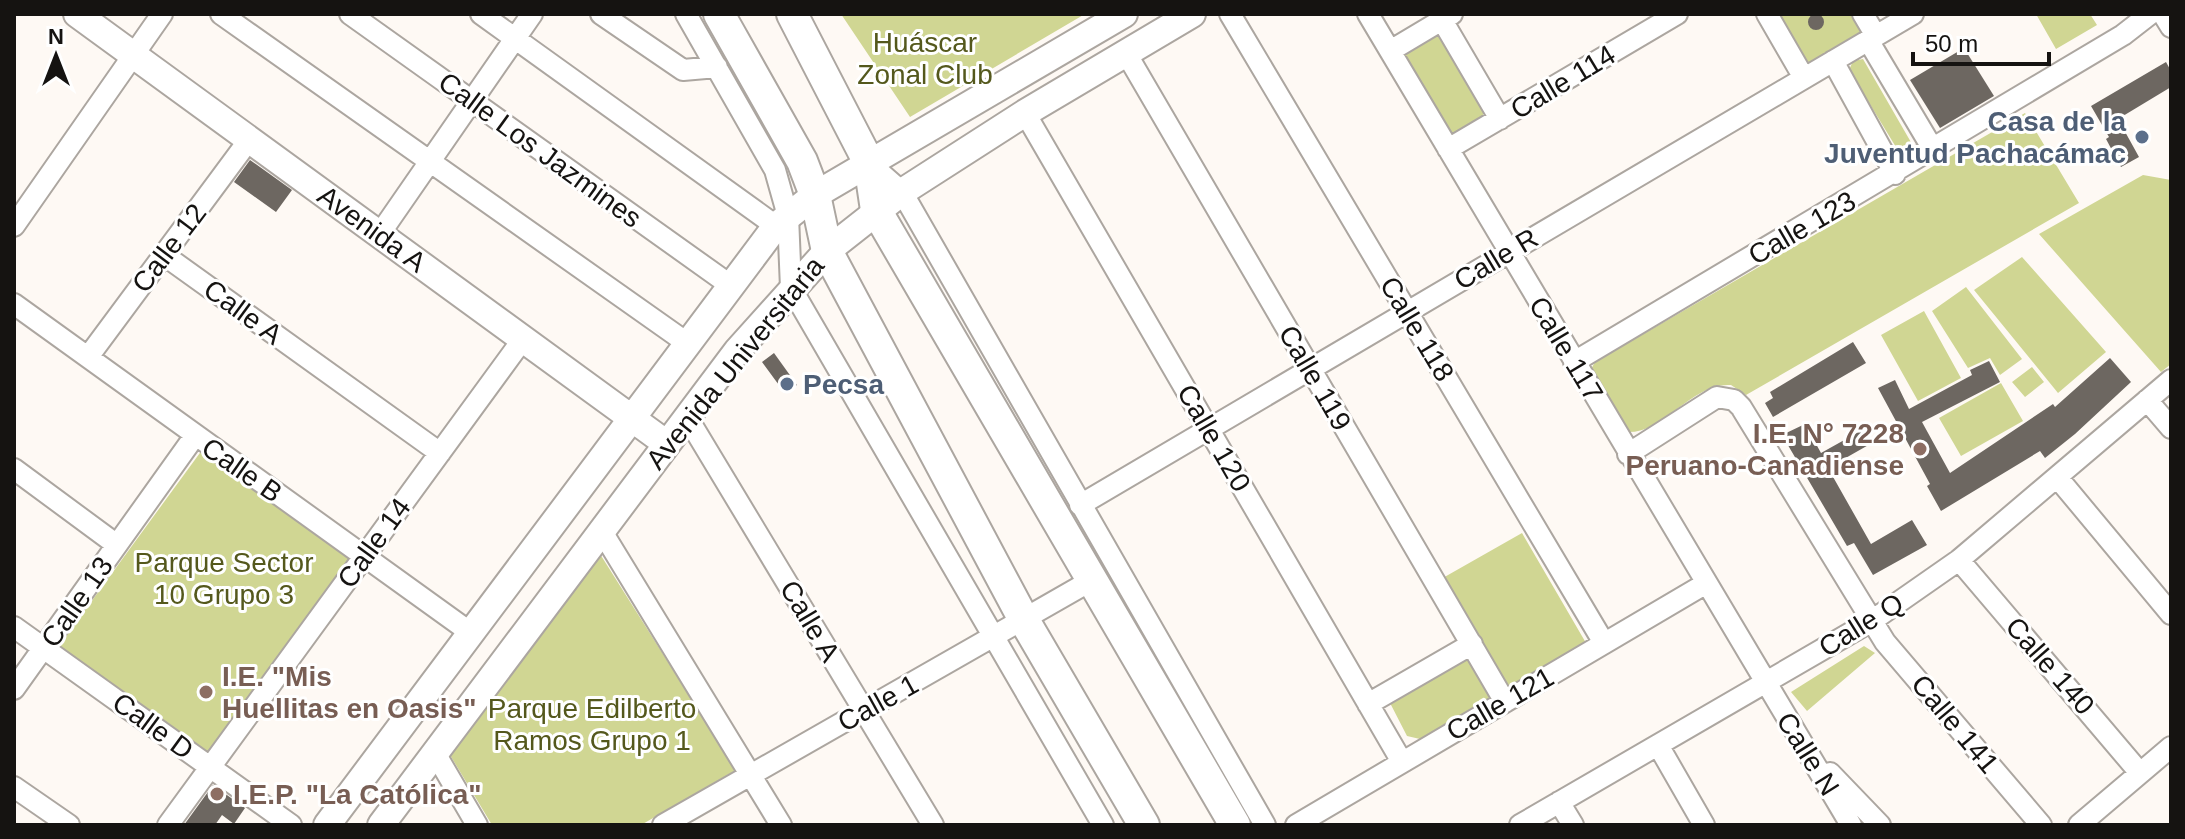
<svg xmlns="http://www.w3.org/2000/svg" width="2185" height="839" viewBox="0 0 2185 839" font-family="Helvetica,sans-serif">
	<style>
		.green { fill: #d0d693 }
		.building { fill: #6d6761 }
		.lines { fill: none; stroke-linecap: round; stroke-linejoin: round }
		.minor-casing { stroke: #aca6a0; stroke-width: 24 }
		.tertiary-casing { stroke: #aca6a0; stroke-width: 30 }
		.secondary-casing { stroke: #aca6a0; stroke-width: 34 }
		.minor { stroke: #fff; stroke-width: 20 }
		.tertiary { stroke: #fff; stroke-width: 26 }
		.secondary { stroke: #fff; stroke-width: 30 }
		.service-dot { fill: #5c6f8a; stroke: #fff; stroke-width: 3 }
		.education-dot { fill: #8d6e63; stroke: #fff; stroke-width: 3 }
		.labels { text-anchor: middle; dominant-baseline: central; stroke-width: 6; stroke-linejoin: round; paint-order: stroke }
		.park-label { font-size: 28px; fill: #54581c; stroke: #fff }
		.street-label { font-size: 28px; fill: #151311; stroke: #fff }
		.service-label { font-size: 28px; font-weight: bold; fill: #4e5e75; stroke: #fff; text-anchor: end }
		.education-label { font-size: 28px; font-weight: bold; fill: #785e54; stroke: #fff; text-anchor: start }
	</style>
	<rect width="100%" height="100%" fill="#fef9f4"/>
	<!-- green -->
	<path class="green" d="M841 14H1085L910 117Z
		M1778 14H1852L1864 34 1808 66Z
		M2036 14H2090L2097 25 2056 49Z
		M1432 35H1439L1485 108 1482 119 1453 136 1402 59 1405 52Z
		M1863 59 1912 144V150L1902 157 1849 70 1853 61Z
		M2025 113 2079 203 1746 395 1731 385C1691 382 1664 435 1625 432L1590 371 1595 362Z
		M2143 175 2171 180V364L2161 372 2039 234Z
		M2022 257 2106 352 2058 393 1974 290Z
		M1966 287 2022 359 2000 375 1990 358 1968 368 1932 311Z
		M1924 311 1961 378 1918 401 1881 335Z
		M2032 367 2044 382 2025 397 2012 382Z
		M2001 383 2023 421 1961 456 1939 418Z
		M205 446 355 557 209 754 58 647Z
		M1522 533 1586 643 1505 689 1441 579Z
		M600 554 736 770 641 825H492L450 755V746Z
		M1864 646 1875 653 1807 711 1791 692Z
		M1469 655 1491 697 1420 739 1407 736 1389 701Z"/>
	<!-- building -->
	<path class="building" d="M1808 22a8 8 0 1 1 16 0a8 8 0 1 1-16 0Z
		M1964 48 1994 96 1940 128 1910 80Z
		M2166 62 2171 71V87L2118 119 2139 157 2121 167 2106 139 2109 137 2091 106Z
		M250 160 292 190 276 212 234 182Z
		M1853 342 1866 363 1773 417 1765 403 1773 398 1770 392Z
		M774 353 797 385 784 392 762 362Z
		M2110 358 2131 382 2075 434 2045 458 2040 451 1941 511 1927 486 1930 484 1878 388 1895 380 1909 409 1972 375 1970 370 1989 361 2000 382 1922 422 1950 473 2053 404 2055 407Z
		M1805 424 1821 453 1864 429 1872 443 1828 468 1871 544 1912 520 1927 545 1873 575 1854 543 1847 546 1782 435Z
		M213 785 245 808 234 824 222 815 215 825H184Z"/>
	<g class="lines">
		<!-- minor casing -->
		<g class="minor-casing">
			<path id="minor" d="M221 14 687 343
				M350 14 730 285
				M481 14 776 226
				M601 14 683 70 717 67
				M686 14 775 170 788 216 791 288 1103 825
				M1230 14 1604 643
				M1368 14 1851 825
				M1767 14 1804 78
				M1863 14 1876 36
				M2163 14 2171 27
				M1442 20 1500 119
				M1868 40 1934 151
				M1390 51 1452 14
				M1126 53 1505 702
				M1833 61 1895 174
				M1025 113 1402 762
				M1448 149 1677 14
				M869 163 902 192 1265 825
				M14 226 162 14
				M379 235 532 14
				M164 255 440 453
				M14 304 471 633
				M88 357 249 140
				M1574 362 2123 35 2150 14
				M2147 400 2171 428
				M687 417 933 825
				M1628 454 1717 397 1734 400 1741 407 1885 642 2041 825
				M14 469 117 545
				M2057 477 2171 614
				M1080 505 1913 14
				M601 530 781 825
				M1959 560 2140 773
				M14 627 291 825
				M14 689 194 437
				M1368 704 1472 644
				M1658 745 1704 825
				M435 753 477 825
				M1830 773 1880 825
				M14 787 69 825
				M1559 802 1573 825
				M168 825 523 339
				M663 825 1092 580
				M1296 825 1705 584
				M1520 825 1873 620 1959 560 2171 380
				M2079 825 2171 747"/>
		</g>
		<!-- tertiary casing -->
		<g class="tertiary-casing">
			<path id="tertiary" d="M77 14 667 444
				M327 825 776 226 815 195 1124 14
				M381 825 737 351 827 251 902 192 1025 113 1192 14"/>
		</g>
		<!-- secondary casing -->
		<g class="secondary-casing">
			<path id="secondary" d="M719 14 802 161 815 195 827 251 1024 620 1144 825
				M792 14 869 163 876 210 1235 825"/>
		</g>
		<!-- minor -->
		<use href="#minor" class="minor"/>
		<!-- tertiary -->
		<use href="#tertiary" class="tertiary"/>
		<!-- secondary -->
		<use href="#secondary" class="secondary"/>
	</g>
	<!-- markers -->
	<g class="service-dot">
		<circle cx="2142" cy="137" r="8"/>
		<circle cx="787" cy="384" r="8"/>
	</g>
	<g class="education-dot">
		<circle cx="1920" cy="449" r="8"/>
		<circle cx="206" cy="692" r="8"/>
		<circle cx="217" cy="794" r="8"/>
	</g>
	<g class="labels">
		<!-- park labels -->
		<g class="park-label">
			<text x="925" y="42">Huáscar<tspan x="925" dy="32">Zonal Club</tspan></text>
			<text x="224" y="562">Parque Sector<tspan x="224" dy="32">10 Grupo 3</tspan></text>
			<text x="592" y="708">Parque Edilberto<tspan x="592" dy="32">Ramos Grupo 1</tspan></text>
		</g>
		<!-- street labels -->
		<g class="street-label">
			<text transform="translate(1563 82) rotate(-31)">Calle 114</text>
			<text transform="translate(540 150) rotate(36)">Calle Los Jazmines</text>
			<text transform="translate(1802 228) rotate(-30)">Calle 123</text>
			<text transform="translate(372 229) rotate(36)">Avenida A</text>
			<text transform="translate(169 248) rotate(-53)">Calle 12</text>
			<text transform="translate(1496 259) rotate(-31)">Calle R</text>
			<text transform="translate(243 312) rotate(36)">Calle A</text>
			<text transform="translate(1417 329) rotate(59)">Calle 118</text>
			<text transform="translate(1566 349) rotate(59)">Calle 117</text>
			<text transform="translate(735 363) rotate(-51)">Avenida Universitaria</text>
			<text transform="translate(1315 378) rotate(60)">Calle 119</text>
			<text transform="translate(1214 438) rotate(60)">Calle 120</text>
			<text transform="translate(242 470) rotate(35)">Calle B</text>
			<text transform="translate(374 543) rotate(-54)">Calle 14</text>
			<text transform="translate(77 602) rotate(-55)">Calle 13</text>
			<text transform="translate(810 621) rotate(59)">Calle A</text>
			<text transform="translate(1861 625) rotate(-32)">Calle Q</text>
			<text transform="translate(2050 666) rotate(49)">Calle 140</text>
			<text transform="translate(878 703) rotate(-29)">Calle 1</text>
			<text transform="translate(1500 704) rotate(-30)">Calle 121</text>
			<text transform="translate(1955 724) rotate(50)">Calle 141</text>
			<text transform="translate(153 726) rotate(36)">Calle D</text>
			<text transform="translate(1808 754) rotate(58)">Calle N</text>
		</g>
		<!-- service labels -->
		<g class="service-label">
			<text x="2126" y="121">Casa de la<tspan x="2126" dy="32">Juventud Pachacámac</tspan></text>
			<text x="803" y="384" text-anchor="start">Pecsa</text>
		</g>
		<!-- education labels -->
		<g class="education-label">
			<text x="1904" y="433" text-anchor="end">I.E. N° 7228<tspan x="1904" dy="32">Peruano-Canadiense</tspan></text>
			<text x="222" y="676">I.E. "Mis<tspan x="222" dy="32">Huellitas en Oasis"</tspan></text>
			<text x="233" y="794">I.E.P. "La Católica"</text>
		</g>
	</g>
	<!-- border -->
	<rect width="2185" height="839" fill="none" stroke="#151311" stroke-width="32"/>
	<!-- north arrow -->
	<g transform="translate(56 56)" stroke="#ffffff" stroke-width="6" paint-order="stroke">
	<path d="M0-6L14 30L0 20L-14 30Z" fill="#151311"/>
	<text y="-12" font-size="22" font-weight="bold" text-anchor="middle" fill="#151311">N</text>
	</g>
	<!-- scale -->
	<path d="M1913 52v12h136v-12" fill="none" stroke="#151311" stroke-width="4"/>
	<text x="1925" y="52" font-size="24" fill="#151311" stroke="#ffffff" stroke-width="6" paint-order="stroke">50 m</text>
</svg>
